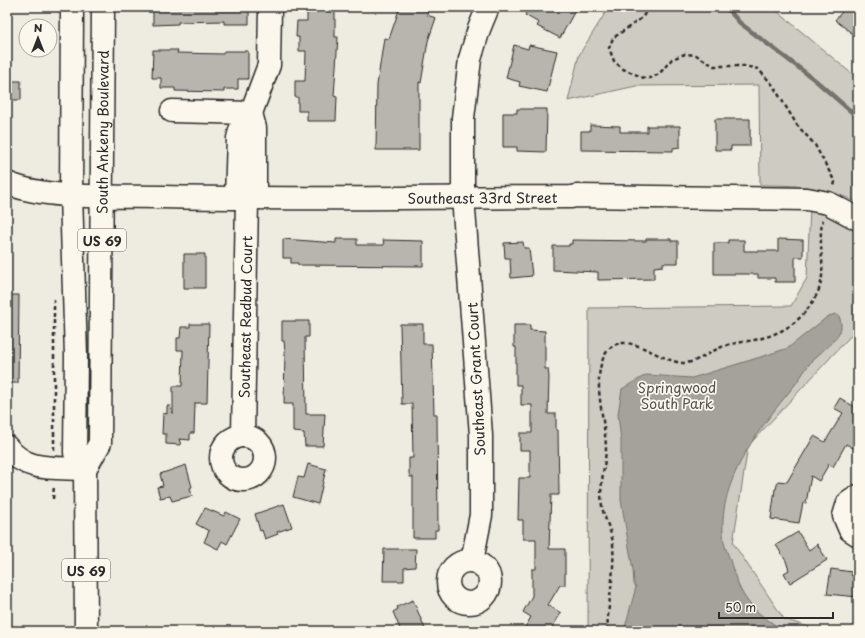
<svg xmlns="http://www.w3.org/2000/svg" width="865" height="638" viewBox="0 0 865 638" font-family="'Playpen Sans',sans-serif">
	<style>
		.green { fill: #cecbc2; stroke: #7c7b76 }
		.water { fill: #a4a29a; stroke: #74726e }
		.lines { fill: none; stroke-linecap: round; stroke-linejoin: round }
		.stream { stroke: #74726e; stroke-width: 4.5 }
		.building { fill: #b8b5ae; stroke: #2b2b2b }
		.minor-casing { stroke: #2b2b2b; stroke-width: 25 }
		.major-casing { stroke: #2b2b2b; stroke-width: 25 }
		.path { stroke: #2b2b2b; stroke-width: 2.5; stroke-dasharray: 4 3; stroke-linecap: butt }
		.minor { stroke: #fbf7ec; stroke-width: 22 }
		.major { stroke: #fbf7ec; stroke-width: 22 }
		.labels { text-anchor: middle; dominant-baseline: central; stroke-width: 3.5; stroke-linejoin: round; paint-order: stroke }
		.shield { fill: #fbf7ec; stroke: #696865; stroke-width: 1 }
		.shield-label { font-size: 13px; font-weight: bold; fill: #2b2b2b }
		.street-label { font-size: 14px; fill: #2b2b2b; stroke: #fbf7ec }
		.park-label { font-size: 14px; fill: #545351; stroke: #fbf7ec }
	</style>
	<rect width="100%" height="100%" fill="#eeebe0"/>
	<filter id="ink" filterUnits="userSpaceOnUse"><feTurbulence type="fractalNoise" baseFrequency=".025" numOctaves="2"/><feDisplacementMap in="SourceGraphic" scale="8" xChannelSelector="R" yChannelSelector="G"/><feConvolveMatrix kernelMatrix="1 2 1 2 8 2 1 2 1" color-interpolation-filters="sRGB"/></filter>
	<g filter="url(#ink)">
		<!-- green -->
		<path class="green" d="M609 7H772L858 79V203C826 186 796 185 760 185L759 85 636 86 568 101 579 55Z
			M810 208C827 211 845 220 858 230V328L748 446 733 543 784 619 821 631H588L589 308 791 306 807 278Z"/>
		<!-- water -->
		<path class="water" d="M835 314 839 316C841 321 842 326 840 331 835 343 820 352 811 362 805 369 800 379 794 386 759 429 715 483 724 542 725 548 728 554 730 560 741 599 750 610 785 631H624L636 587 634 584 633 570 621 500V441L618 414 622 389 646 375 692 378 767 355 788 348 827 317Z"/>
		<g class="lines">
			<!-- stream -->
			<path class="stream" d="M726 7 740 23 815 80 854 114 858 122
				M856 162 858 158"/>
		</g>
		<!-- building -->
		<path class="building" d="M153 7H249V24H224V21L178 22V24L153 25Z
			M307 7H335V37H338L334 96 337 97 336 121H307V111H298V97H295V81H305L306 51H299V37H296L297 21H307Z
			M400 7H425L424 9 428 11 427 15 436 18 428 41 421 83 419 82V150H376L377 85 384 38 389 39Z
			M529 7H577L560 38 537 26 539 23 525 15Z
			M846 7H858V38L835 20Z
			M514 45 528 49 529 45 557 51 547 92 519 86 520 82 506 78Z
			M153 50H178L177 53 223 54 224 51H248V79H238V89H224V92L175 91V88H161V78H152Z
			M7 81H21V100H7Z
			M517 109H547L546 152 517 151V147H503V113H517Z
			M715 119H750V146H731V150H715Z
			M590 125 620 126V132H647V126H680V147L673 148V151L581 150V131H590Z
			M283 239 336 243V239H357V245H384L383 240 423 241V266L298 265V263H291V258H283Z
			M646 239H671V241H678V263H663V266L654 267V279L598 280V272L553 270V246H569V244H572V240L646 241Z
			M778 239 803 240V257H795V282H775V278H758V274H714V243H728V240H744V251H778Z
			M523 242 524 248H529L532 276 511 278 510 258H505L504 243Z
			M184 254H205V288H184Z
			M7 295H19L18 383H7Z
			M282 321H309V337H305L306 414H325L323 446H305L304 433 293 432V404H284L285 351 284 341H282Z
			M190 324H209L207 403H195L194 433H190V440L179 439 181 445 166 444V434H162L163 413 167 414V406H170L173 414V386H182L183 350H177V338H180L181 327H190Z
			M400 324H423V344H432L434 414H437L438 530H435V538H413V477H410L409 473V458H413L412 404H402Z
			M514 325H530V330L545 331V369H548L549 377 548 414H556V430H558L559 495H551L549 549H565V585H560L548 605 561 613 550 631H523L531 617 523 612 532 596V569H536V539H523V520H518L519 478H530V450H520V433H532V405H521V385H516V347H514Z
			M840 398 858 409V451L846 444 833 467 829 464 819 481 811 476 806 503H803L799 523 771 519 775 489H776L778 481 787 482 814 436 825 442 843 413 834 408Z
			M308 464 326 469 318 504 293 497 298 477 304 478Z
			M186 465 192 487 190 488 192 496 172 501 170 496 160 498 157 487 163 486 160 474Z
			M284 504 292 527 277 532 278 534 265 539 262 530 260 531 255 514Z
			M205 508 224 516 226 512 240 519 227 544 222 541 218 549 204 542 209 531 196 524Z
			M798 532 809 550 817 544 827 560 790 583 784 573 789 570 786 561 776 545Z
			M384 549H416L415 567 404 568V581H383Z
			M831 569 852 572 851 575 858 576V597L827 594Z
			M413 600 426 631H401L393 612 398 609 397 607Z"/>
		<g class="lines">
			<!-- minor casing -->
			<g class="minor-casing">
				<g id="minor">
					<path d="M172 111 251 113"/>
					<path d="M251 113 255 128V198"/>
					<path id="s1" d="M7 183C46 200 119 196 163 197 299 200 435 197 571 197L576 196 807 199 828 203 858 219"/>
					<path d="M236 198 238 138 243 120 251 113 269 65 270 7"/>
					<circle cx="243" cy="458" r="22"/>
					<path id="s2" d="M243 436 247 198"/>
					<path d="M7 447C27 473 55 467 85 469"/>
					<path d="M858 496 848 503 844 516 850 530 858 535"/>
					<circle cx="469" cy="582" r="21"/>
					<path d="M472 561 481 515V435L463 197V118L470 59 479 29 488 7"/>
				</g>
			</g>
			<!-- major casing -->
			<g class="major-casing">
				<g id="major">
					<path d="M72 7 71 194 76 356 75 453 85 469 86 631"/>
					<path id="s3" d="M85 469 100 443 103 7"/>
				</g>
			</g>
			<!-- path -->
			<path class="path" d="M649 7 642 18 613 38 609 48 614 61 623 69 644 78H651L659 74 672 59 685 54 696 55 714 66H744L758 69 772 84 797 125 815 145 835 182 834 186
				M54 450V297
				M53 499 54 485
				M607 631C608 602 615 573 613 544 612 531 604 519 602 506 599 486 605 468 606 449 606 421 590 378 606 353 623 326 660 362 683 363 698 363 710 351 724 346 733 343 744 342 754 340 783 334 803 321 817 294 829 270 816 244 823 220"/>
			<!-- minor -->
			<use href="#minor" class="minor"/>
			<!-- major -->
			<use href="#major" class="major"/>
		</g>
	</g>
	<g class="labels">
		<!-- shield labels -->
		<g class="shield">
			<rect x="78" y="229" width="48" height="22" rx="3"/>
			<rect x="62" y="559" width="48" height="22" rx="3"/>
		</g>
		<g class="shield-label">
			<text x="102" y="240">US 69</text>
			<text x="86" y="570">US 69</text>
		</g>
		<!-- street labels -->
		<g class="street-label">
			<text stroke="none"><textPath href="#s3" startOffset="341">South Ankeny Boulevard</textPath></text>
			<text stroke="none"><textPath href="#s1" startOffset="477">Southeast 33rd Street</textPath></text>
			<text stroke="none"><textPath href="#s2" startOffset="119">Southeast Redbud Court</textPath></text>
			<text transform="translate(476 379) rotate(-93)">Southeast Grant Court</text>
		</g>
		<!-- park labels -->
		<g class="park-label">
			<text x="677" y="387">Springwood<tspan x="677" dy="16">South Park</tspan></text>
		</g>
	</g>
	<!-- margin -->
	<rect width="865" height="638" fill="none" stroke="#fbf7ec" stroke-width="24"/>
	<rect x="12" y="12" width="841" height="614" fill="none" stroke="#2b2b2b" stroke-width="1.5" filter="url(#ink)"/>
	<!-- north arrow -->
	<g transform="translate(38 38)"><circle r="19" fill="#fbf7ec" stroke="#a8a59f"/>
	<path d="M0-3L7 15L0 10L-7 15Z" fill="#2b2b2b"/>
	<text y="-6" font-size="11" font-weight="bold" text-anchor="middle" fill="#2b2b2b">N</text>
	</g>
	<!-- scale -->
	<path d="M719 612v6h114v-6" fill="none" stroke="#2b2b2b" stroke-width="2"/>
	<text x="725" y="612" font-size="12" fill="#2b2b2b" stroke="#fbf7ec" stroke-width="3" paint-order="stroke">50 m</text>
</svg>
